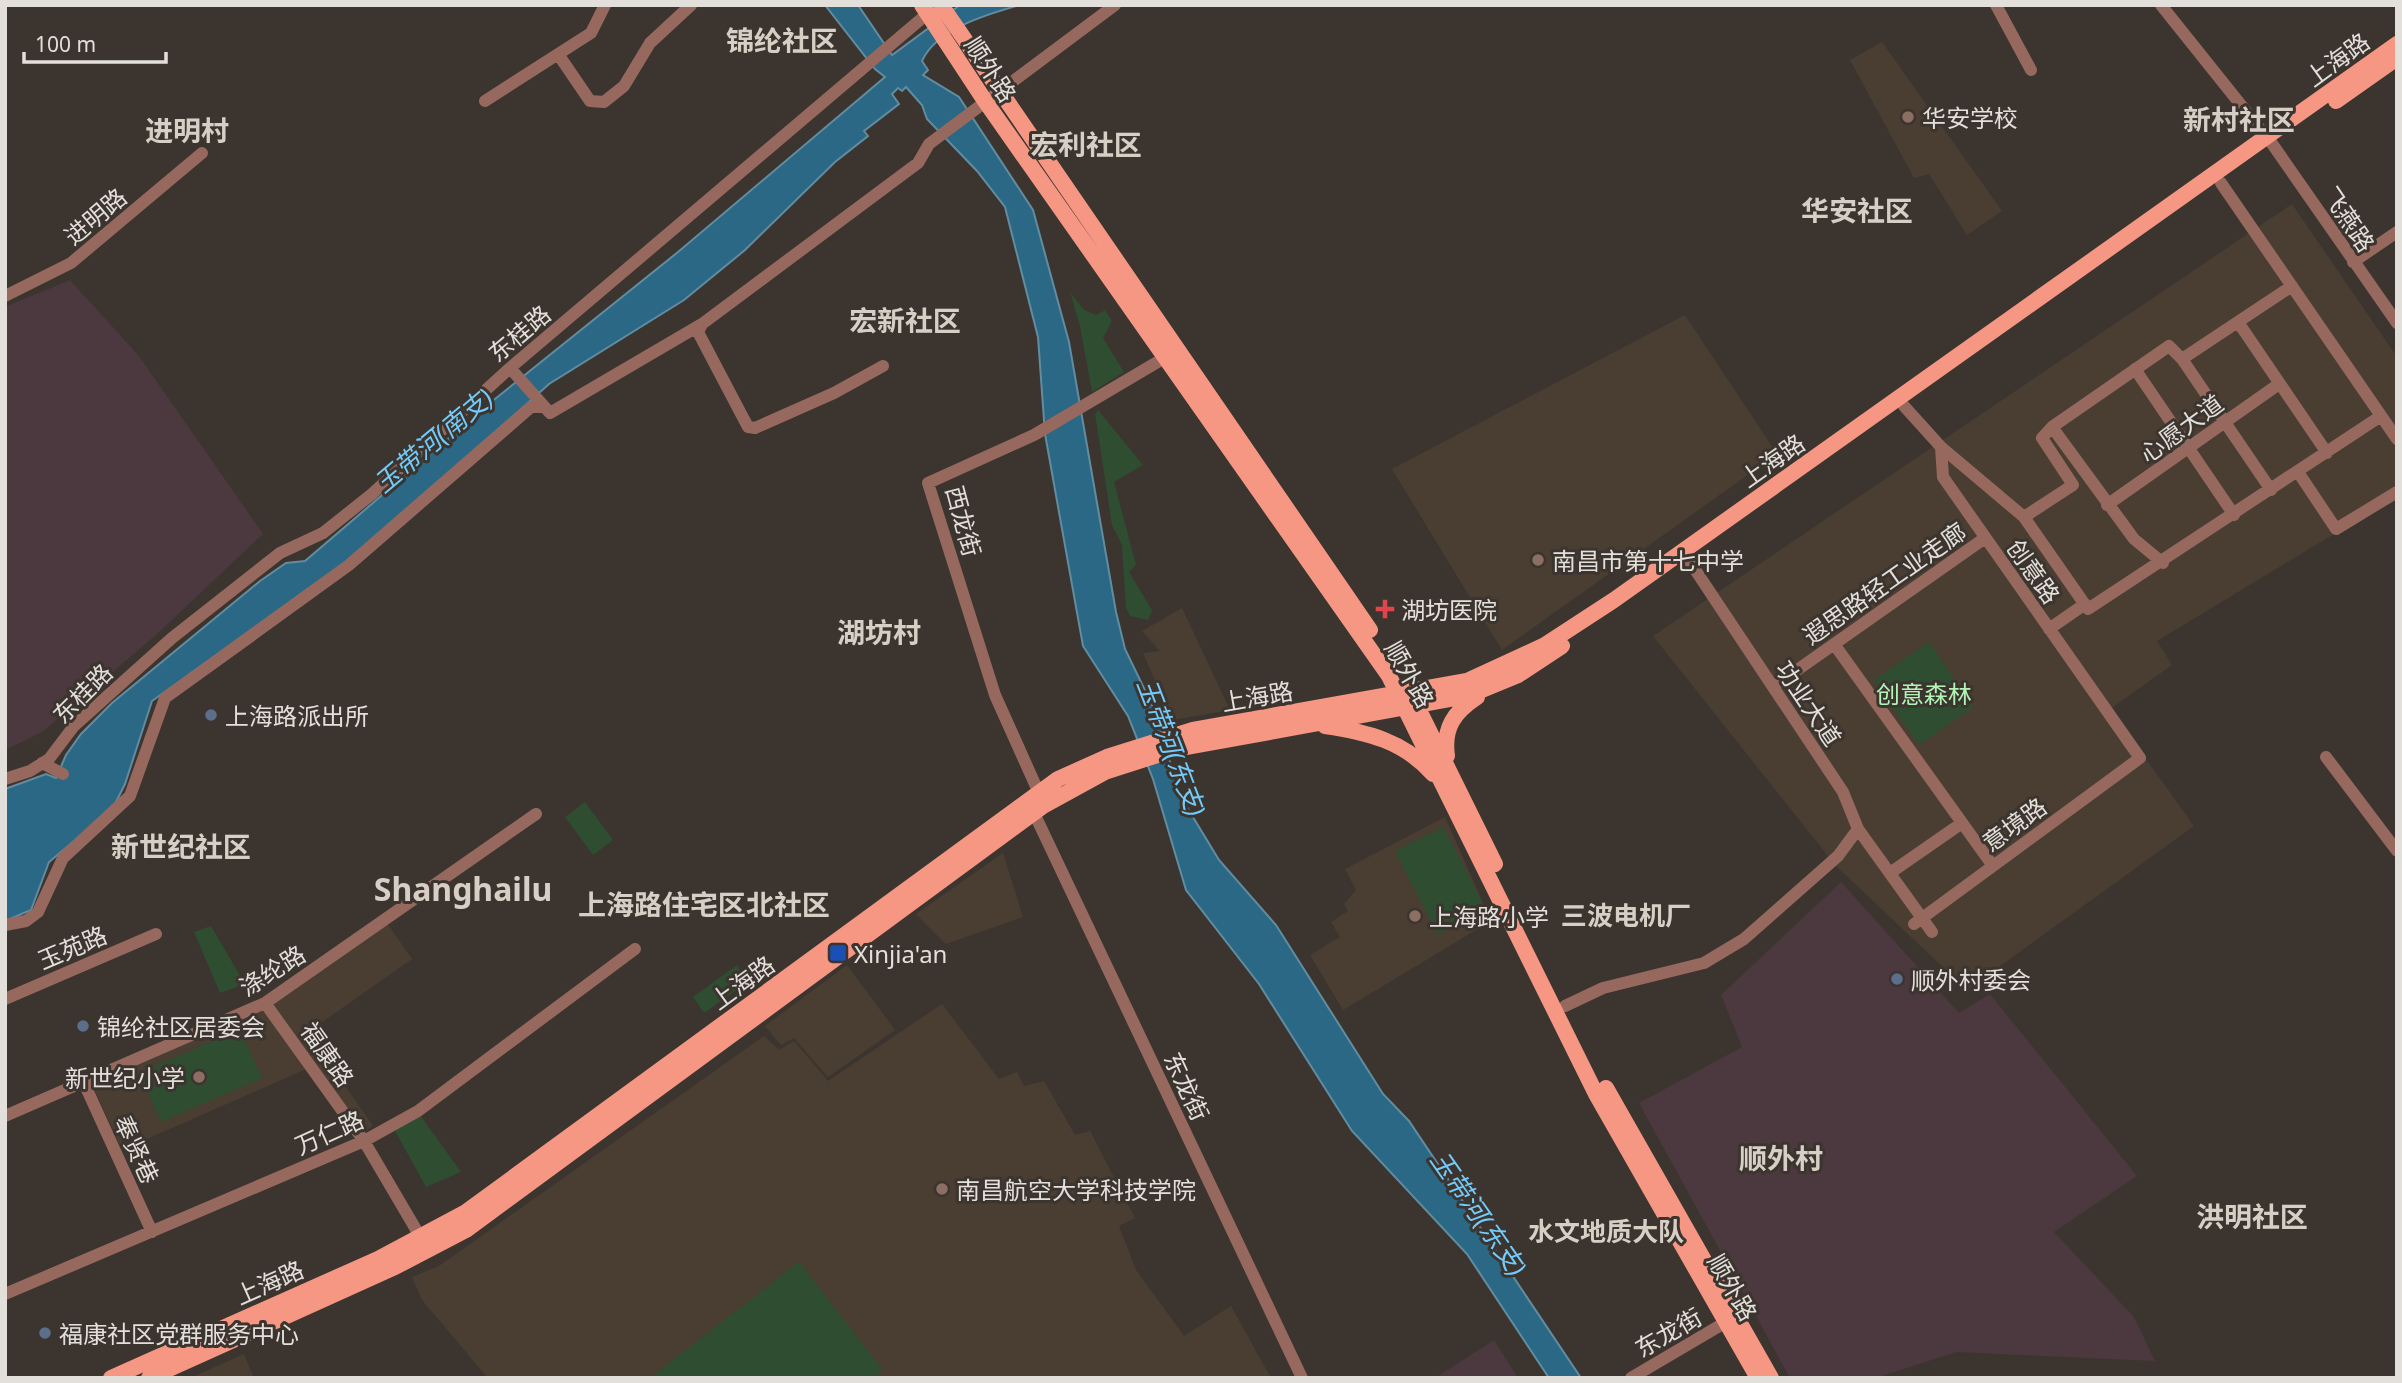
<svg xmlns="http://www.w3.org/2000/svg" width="2402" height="1383" viewBox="0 0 2402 1383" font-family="'Noto Sans','Noto Sans SC',sans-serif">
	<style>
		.built { fill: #4a3e33 }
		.industrial { fill: #4c383f }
		.green { fill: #2e4d31 }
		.water { fill: #2b6886; stroke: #628c9f; stroke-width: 2 }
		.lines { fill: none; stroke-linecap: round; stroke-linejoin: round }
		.minor { stroke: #97695e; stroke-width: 12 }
		.major { stroke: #f69783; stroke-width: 16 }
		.education-dot { fill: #8d6e63; stroke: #3c352f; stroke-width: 2.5 }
		.health-dot { fill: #e0444e; stroke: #3c352f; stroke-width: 2.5 }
		.service-dot { fill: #5c6f8a; stroke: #3c352f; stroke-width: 2.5 }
		.transit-dot { fill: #1a4fb4; stroke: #3c352f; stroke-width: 2.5 }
		.labels { text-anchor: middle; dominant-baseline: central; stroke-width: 6; stroke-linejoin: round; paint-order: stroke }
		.street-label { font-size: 24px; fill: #e3dfda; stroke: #3c352f }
		.poi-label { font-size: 24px; fill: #e3dfda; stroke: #3c352f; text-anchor: start }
		.park-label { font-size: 24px; fill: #b1f4b6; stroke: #3c352f }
		.water-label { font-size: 26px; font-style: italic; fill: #72cbfa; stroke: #3c352f }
		.neighbourhood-label { font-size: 26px; font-weight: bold; fill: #d7cec6; stroke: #3c352f }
		.quarter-label { font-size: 28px; font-weight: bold; fill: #d7cec6; stroke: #3c352f }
		.district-label { font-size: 32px; font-weight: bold; fill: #d7cec6; stroke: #3c352f }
	</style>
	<rect width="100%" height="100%" fill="#3c352f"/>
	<!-- built -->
	<path class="built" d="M1882 42 2002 211 1967 235 1929 174 1914 178 1850 60Z
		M2292 204 2397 357V496L2157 641 2172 665 2110 709 2194 826 1967 990 1835 865 1653 636Z
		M1685 315 1777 454 1502 650 1392 469Z
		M1182 608 1230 710 1172 720 1143 653 1160 651 1142 631Z
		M1445 817 1491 921 1343 1010 1310 955 1340 937 1331 922 1348 911 1344 904 1356 890 1345 869Z
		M1003 853 1023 917 946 944 916 914Z
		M387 923 412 959 308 1032 373 1126 356 1138 266 1007Z
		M847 965 895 1030 828 1077 794 1038 781 1045 765 1026Z
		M942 1004 999 1079 1017 1072 1024 1086 1044 1081 1075 1135 1090 1131 1135 1218 1119 1226 1136 1270 1184 1336 1231 1306 1271 1378H488L422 1300 412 1277 439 1266 764 1036 779 1050 794 1041 828 1081Z
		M265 1009 306 1069 122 1150 92 1084Z
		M244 1354 254 1378H191Z"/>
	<!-- industrial -->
	<path class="industrial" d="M70 280 139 356 263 534 156 635 42 732 5 750V307Z
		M1841 882 1959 1013 1990 994 2137 1176 2054 1232 2134 1317 2155 1361 1956 1352 1876 1378H1790L1639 1103 1742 1047 1721 995Z
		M1494 1340 1518 1378H1435Z"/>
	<!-- green -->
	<path class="green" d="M1070 292 1084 310 1096 315 1105 310 1112 321 1103 338 1124 372 1092 392 1080 326Z
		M1098 410 1143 465 1114 482 1136 565 1129 572 1152 610 1148 620 1130 616 1126 608 1122 545 1112 525 1095 414Z
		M1929 642 1973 707 1919 745 1874 680Z
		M585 802 613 840 593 855 565 817Z
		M1443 827 1486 910 1438 935 1395 851Z
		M211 926 245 984 220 993 194 932Z
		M737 965 748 982 704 1013 693 997Z
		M240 1029 262 1078 161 1122 139 1073Z
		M420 1115 461 1172 426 1187 394 1129Z
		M799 1262 883 1370 873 1378H650Z"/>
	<!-- water -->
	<path class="water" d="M825 5H858L892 55 960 5H1020C988 14 936 29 922 61L928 70 923 75 959 97 1033 210 1069 342 1116 612 1125 649 1156 713 1179 794 1219 860 1276 925 1383 1094 1409 1121 1581 1378H1549L1467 1254 1352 1131 1259 984 1186 890 1153 779 1128 716 1083 646 1045 434 1038 337 1005 207 977 171 927 119 922 105 906 87 902 91 898 88 892 94 899 104 864 131 868 136 835 162 745 250 684 300 549 384 369 546 152 701 125 784 113 808 49 862 31 910 5 921V789L46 774 56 778 66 755 81 734 112 703 260 581 286 563 305 561 485 407 678 252 885 77 875 69Z"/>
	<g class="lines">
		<!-- minor -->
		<path class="minor" d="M1996 5 2031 70
			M2161 5 2273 145 2397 323
			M558 54 590 101 604 102 624 86 650 43 691 5
			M485 101 591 33 605 5
			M2221 183 2397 439
			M2353 262 2397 232
			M5 296 71 263 202 153
			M2238 322 2327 453
			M2182 359 2271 490
			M883 366 834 393 755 428 748 427 698 332 702 324 918 163 929 144 1115 5
			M510 368 550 413 702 324
			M2135 369 2234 515
			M1904 406 1941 447 1943 477 2140 758 1914 924
			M2052 427 2134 539 2163 563
			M1941 447 2024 517 2088 609 2381 416
			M2298 472 2336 529 2397 492
			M2107 505 2279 384
			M2024 517 2073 485 2042 438 2052 427 2169 346 2182 359 2292 286
			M1688 559 1843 792 1858 829 1932 932
			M2049 629 2085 604
			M1834 644 1993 866
			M1773 687 1985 538
			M2326 757 2397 851
			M42 763 63 774
			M5 779 30 771 49 759 74 726 172 638 280 553 323 533 372 494 510 368 927 14
			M1039 793 995 695 928 483 1034 435 1171 354
			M1034 813 1302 1378
			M1890 873 1962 823
			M5 925 26 921 38 912 63 858 130 796 165 698 349 565 531 407H544
			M5 999 156 934
			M265 1003 364 1141 421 1238
			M1565 1006 1603 988 1704 963 1744 939 1838 856 1858 829
			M84 1083 152 1232
			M5 1116 265 1003 536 814
			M5 1294 364 1141 418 1111 635 949
			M1631 1378 1726 1322"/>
		<!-- major -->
		<path class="major" d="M922 5 985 101 1389 676 1596 1094 1758 1378
			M941 5 1370 630
			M2336 101 2397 58
			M1412 696 1495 864
			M1325 726C1367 732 1404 741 1433 774
			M1447 756C1443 728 1454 712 1477 697
			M1606 1088 1771 1378
			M111 1378 378 1259 466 1212 1058 779 1107 757 1193 730 1467 681 1545 645 1614 600 2397 44
			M149 1378 395 1267 466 1230 1043 806 1105 772 1176 749 1467 696 1518 675 1562 646"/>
	</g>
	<!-- markers -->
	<g class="education-dot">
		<circle cx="1908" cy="117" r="7"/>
		<circle cx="1538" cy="560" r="7"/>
		<circle cx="1415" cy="916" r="7"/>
		<circle cx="199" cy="1077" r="7"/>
		<circle cx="942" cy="1189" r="7"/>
	</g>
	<path class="health-dot" d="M1381.5 598.5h7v7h7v7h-7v7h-7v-7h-7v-7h7z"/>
	<g class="service-dot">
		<circle cx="211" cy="715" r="7"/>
		<circle cx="1897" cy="979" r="7"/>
		<circle cx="83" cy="1026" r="7"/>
		<circle cx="45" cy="1333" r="7"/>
	</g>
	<rect class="transit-dot" x="829" y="944" width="18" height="18" rx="3.5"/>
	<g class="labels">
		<!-- street labels -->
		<g class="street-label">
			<text transform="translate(2337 59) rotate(-36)">上海路</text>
			<text transform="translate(991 69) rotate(57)">顺外路</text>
			<text transform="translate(95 216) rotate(-40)">进明路</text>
			<text transform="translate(2349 219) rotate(56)">飞燕路</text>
			<text transform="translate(519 333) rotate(-40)">东桂路</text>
			<text transform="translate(2181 428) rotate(-36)">心愿大道</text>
			<text transform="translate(1772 460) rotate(-35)">上海路</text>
			<text transform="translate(964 521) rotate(75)">西龙街</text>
			<text transform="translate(2034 571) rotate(55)">创意路</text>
			<text transform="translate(1884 583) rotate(-35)">遐思路轻工业走廊</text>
			<text transform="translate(1410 674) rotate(60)">顺外路</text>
			<text transform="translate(82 693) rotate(-45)">东桂路</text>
			<text transform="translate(1257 696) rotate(-10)">上海路</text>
			<text transform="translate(1809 703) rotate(56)">功业大道</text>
			<text transform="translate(2014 824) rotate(-36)">意境路</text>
			<text transform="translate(72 947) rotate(-23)">玉苑路</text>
			<text transform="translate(272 970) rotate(-32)">涤纶路</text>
			<text transform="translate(742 982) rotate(-36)">上海路</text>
			<text transform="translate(328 1054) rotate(55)">福康路</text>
			<text transform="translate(1187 1086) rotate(65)">东龙街</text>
			<text transform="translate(329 1132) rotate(-24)">万仁路</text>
			<text transform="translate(137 1149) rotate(65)">奉贤巷</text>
			<text transform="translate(269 1282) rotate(-24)">上海路</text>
			<text transform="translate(1733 1287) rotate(60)">顺外路</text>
			<text transform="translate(1668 1332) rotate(-30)">东龙街</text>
		</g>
		<!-- poi labels -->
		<g class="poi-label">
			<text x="1922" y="117">华安学校</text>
			<text x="1552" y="560">南昌市第十七中学</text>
			<text x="1401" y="609">湖坊医院</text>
			<text x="225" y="715">上海路派出所</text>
			<text x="1429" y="916">上海路小学</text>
			<text x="854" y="953">Xinjia'an</text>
			<text x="1911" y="979">顺外村委会</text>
			<text x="97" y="1026">锦纶社区居委会</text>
			<text x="185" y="1077" text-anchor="end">新世纪小学</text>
			<text x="956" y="1189">南昌航空大学科技学院</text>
			<text x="59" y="1333">福康社区党群服务中心</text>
		</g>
		<!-- park labels -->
		<g class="park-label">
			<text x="1924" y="693">创意森林</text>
		</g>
		<!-- water labels -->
		<g class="water-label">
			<text transform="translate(433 440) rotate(-40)">玉带河(南支)</text>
			<text transform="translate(1172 747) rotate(69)">玉带河(东支)</text>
			<text transform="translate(1479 1213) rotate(55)">玉带河(东支)</text>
		</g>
		<!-- neighbourhood labels -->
		<g class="neighbourhood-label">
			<text x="1626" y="915">三波电机厂</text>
			<text x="1606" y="1231">水文地质大队</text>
		</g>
		<!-- quarter labels -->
		<g class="quarter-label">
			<text x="782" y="40">锦纶社区</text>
			<text x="2239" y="119">新村社区</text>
			<text x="187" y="130">进明村</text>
			<text x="1086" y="144">宏利社区</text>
			<text x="1857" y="210">华安社区</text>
			<text x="905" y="320">宏新社区</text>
			<text x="879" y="632">湖坊村</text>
			<text x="181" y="846">新世纪社区</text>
			<text x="704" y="904">上海路住宅区北社区</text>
			<text x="1781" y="1158">顺外村</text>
			<text x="2252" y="1216">洪明社区</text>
		</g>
		<!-- district labels -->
		<g class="district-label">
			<text x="463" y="888">Shanghailu</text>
		</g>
	</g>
	<!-- border -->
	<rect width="2402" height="1383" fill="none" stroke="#e3dfda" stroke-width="14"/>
	<!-- scale -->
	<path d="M24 52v10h142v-10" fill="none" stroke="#e3dfda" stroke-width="3.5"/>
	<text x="35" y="52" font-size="21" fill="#e3dfda" stroke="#3c352f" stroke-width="5" paint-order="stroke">100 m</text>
</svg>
